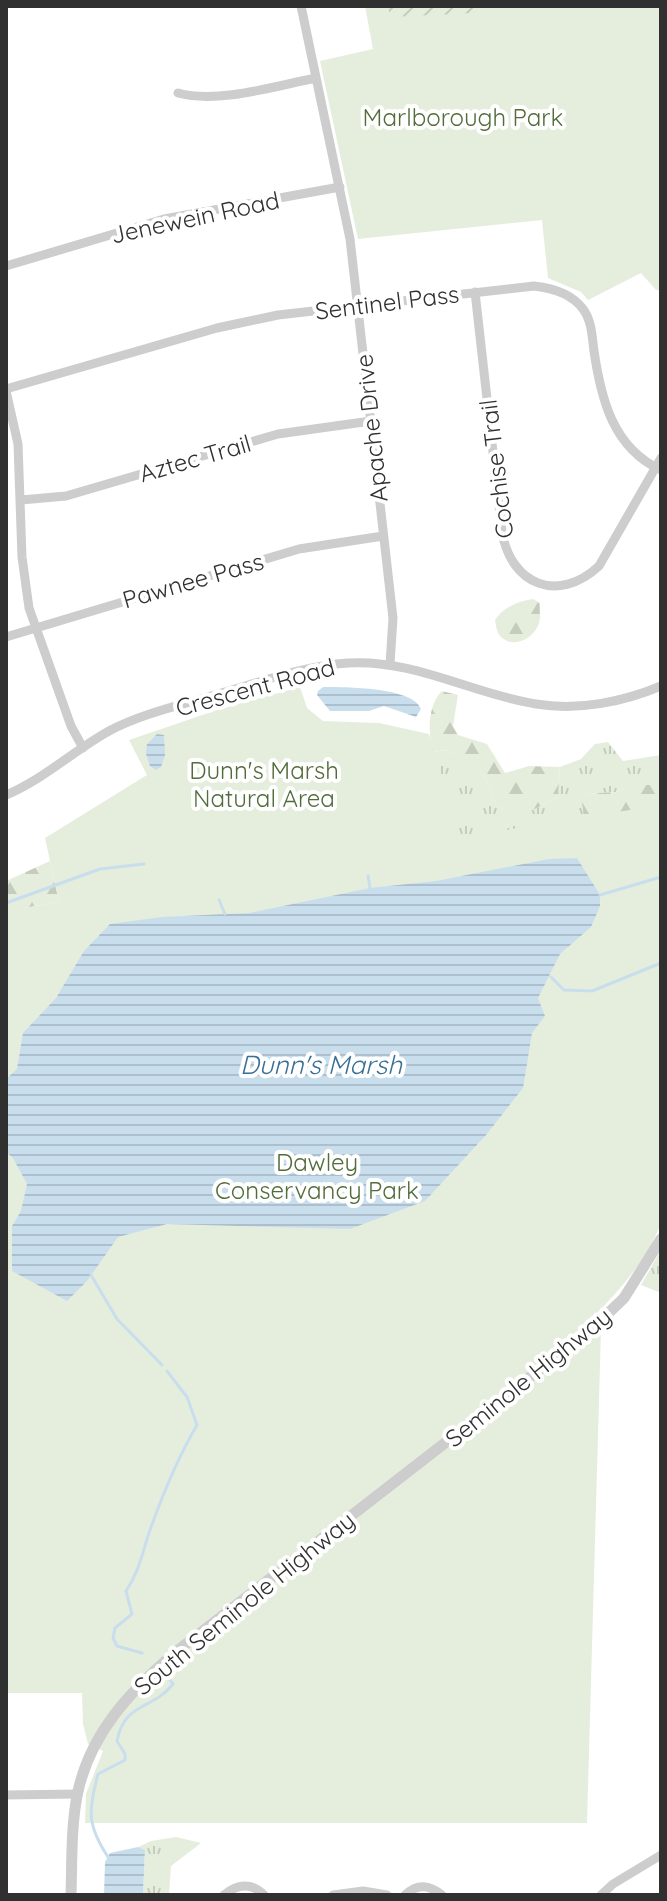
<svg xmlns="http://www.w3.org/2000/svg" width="667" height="1901" viewBox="0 0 667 1901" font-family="Quicksand,sans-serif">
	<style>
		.grass { fill: url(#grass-tufts) }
		.forest { fill: url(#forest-firs) }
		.park { fill: #e5eddd }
		.garden { fill: url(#garden-furrows) }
		.water { fill: url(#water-rules) }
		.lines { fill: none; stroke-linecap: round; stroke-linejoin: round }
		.stream { stroke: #c9deed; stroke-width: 3 }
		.minor { stroke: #cdcdcd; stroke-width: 9 }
		.tertiary { stroke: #cdcdcd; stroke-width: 11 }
		.labels { text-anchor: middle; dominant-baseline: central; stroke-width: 8; stroke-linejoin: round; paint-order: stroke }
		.park-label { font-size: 24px; fill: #526d3b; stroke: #fff }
		.street-label { font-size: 24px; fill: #303030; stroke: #fff }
		.water-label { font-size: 26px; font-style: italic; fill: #3a7095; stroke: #fff }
	</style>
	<defs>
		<pattern id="grass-tufts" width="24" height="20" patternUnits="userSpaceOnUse" patternTransform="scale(2)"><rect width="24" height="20" fill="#e5eddd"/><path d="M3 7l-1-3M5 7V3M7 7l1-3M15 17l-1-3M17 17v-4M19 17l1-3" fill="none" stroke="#c5ccbe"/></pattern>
		<pattern id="forest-firs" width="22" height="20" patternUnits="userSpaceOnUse" patternTransform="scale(2)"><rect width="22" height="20" fill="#e5eddd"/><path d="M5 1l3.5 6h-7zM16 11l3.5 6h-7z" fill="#c5ccbe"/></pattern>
		<pattern id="garden-furrows" width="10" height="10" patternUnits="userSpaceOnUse" patternTransform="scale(2)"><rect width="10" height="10" fill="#e5eddd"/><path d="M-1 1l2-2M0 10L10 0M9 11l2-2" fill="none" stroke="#c5ccbe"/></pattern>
		<pattern id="water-rules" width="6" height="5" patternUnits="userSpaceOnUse" patternTransform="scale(2)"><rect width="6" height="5" fill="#c9deed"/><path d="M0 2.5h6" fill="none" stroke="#adbfcc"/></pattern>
	</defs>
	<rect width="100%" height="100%" fill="#fff"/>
	<!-- grass -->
	<path class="grass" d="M608 742 623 761 661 755V785H628L616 792 585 794 584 817 661 805 6 928V911L456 838 433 752 447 750 454 754H467L486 779 496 805 504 810H533L558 797 560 767 581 759 595 744Z
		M661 1250V1293L641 1285Z
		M176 1837 201 1843 171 1866 169 1895H143L145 1851 138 1847 151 1841Z"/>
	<!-- forest -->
	<path class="forest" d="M533 599 540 603C539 609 541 617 539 623 534 640 509 651 498 633 496 629 496 624 495 620 504 607 518 601 533 599Z
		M442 691 458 695 453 726 458 735 487 744 505 773 529 766 560 767 558 797 533 810H504L496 805 486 779 467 755 454 754 447 750 433 752C428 733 427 706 442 691Z
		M628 785H661V805L584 818 582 802 584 794 616 792Z
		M50 861 59 902 6 911V881Z"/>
	<!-- park -->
	<path class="park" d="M365 6H661V290H656L641 273 588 300 581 292 548 278 542 220 358 239 320 61 373 49Z
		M300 687 307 708 323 721 379 723 429 734 457 838 661 805V1223C647 1260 620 1290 592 1318L601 1329 587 1823H85L86 1794 103 1751 88 1744 83 1724 82 1693H6V911L59 902 45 838 147 775 129 740 220 709Z"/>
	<!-- garden -->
	<path class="garden" d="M388 6H481L474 13 390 17Z"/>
	<!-- water -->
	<path class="water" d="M323 687C345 687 413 687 421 709L416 717 384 706 369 711H330L317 695 318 691Z
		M157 734 164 735 165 755 161 767 156 770 150 766 146 754 147 744Z
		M577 858 600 895V906L591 927 560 954 538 998 545 1016 532 1033 523 1088 486 1135 425 1201 350 1229 167 1224 118 1237 87 1281 67 1301 12 1271V1226L21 1211 27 1184 13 1158 6 1152V1079L17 1069 23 1033 56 998 84 951 110 924 162 917 249 913 370 888 436 881 549 859Z
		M138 1847 145 1850 143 1895H104L105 1862 110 1853Z"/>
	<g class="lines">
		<!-- stream -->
		<path class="stream" d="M368 876 370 888
			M600 895 661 877
			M219 900 225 914
			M6 903 100 869 144 864
			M551 977 564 990 592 991 661 963
			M91 1275 117 1319 162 1365
			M142 1653 117 1646 113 1638 115 1628 132 1614 126 1591C139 1572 142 1554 149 1533 162 1496 177 1459 197 1425L187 1397 167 1371
			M108 1857C87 1825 88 1811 98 1774L125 1760V1754L117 1741C124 1702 153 1710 173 1684L168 1677"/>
		<!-- minor -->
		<path class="minor" d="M301 6 350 239 393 618 390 664
			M178 93C218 104 275 86 316 78
			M6 266 164 219 340 187
			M475 292 502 532C511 585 558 604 599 566L661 458
			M6 389 217 328 278 315 534 286C552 288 572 294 583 309 592 321 592 337 594 351 601 399 613 448 661 470
			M6 391 18 444 22 557 29 608 71 726 83 748
			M21 500 66 496 278 434 371 421
			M6 637 299 549 383 536
			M6 795C44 779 73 751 109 731 143 713 182 705 218 694 261 682 303 666 348 663 415 659 472 694 536 704 578 711 623 702 661 686
			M6 1795 77 1794
			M224 1895C237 1884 251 1882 264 1895
			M333 1895 363 1891 387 1895
			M405 1895C418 1883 429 1885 442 1895
			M601 1895 613 1884 661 1855"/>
		<!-- tertiary -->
		<path class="tertiary" d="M71 1895C72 1862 71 1828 77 1796 89 1734 131 1690 177 1651L593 1328 624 1298 661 1239"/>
	</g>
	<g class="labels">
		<!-- park labels -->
		<g class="park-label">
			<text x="463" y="117">Marlborough Park</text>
			<text x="264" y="770">Dunn's Marsh<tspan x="264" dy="28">Natural Area</tspan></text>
			<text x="317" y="1162">Dawley<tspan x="317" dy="28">Conservancy Park</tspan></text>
		</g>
		<!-- street labels -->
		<g class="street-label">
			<text transform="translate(195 217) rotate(-12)">Jenewein Road</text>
			<text transform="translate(387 302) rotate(-7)">Sentinel Pass</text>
			<text transform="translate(371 428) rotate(-96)">Apache Drive</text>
			<text transform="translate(195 458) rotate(-16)">Aztec Trail</text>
			<text transform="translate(496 469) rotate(-97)">Cochise Trail</text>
			<text transform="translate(193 580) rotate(-16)">Pawnee Pass</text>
			<text transform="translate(255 687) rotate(-15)">Crescent Road</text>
			<text transform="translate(528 1377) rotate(-39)">Seminole Highway</text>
			<text transform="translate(244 1603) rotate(-39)">South Seminole Highway</text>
		</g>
		<!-- water labels -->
		<g class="water-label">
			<text x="321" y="1064">Dunn's Marsh</text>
		</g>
	</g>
	<!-- border -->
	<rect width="667" height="1901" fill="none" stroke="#303030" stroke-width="16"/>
</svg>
